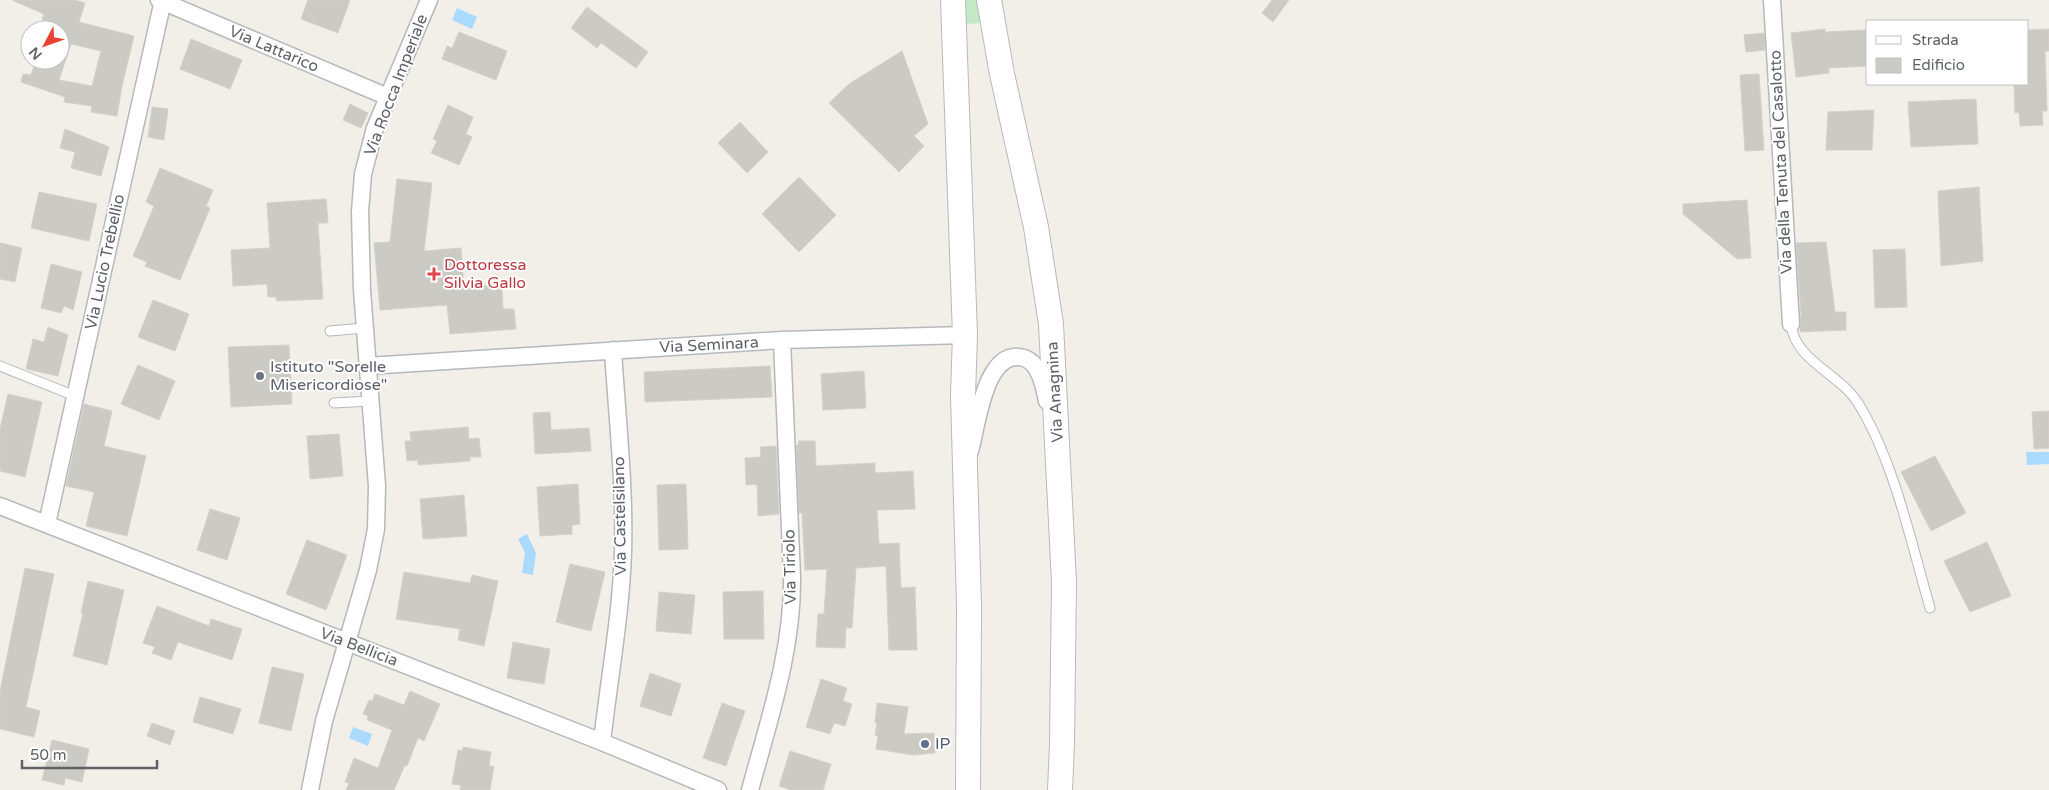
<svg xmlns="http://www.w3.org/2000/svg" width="2049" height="790" viewBox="0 0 2049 790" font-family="'Varela Round',sans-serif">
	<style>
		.green { fill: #c5e8c5 }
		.water { fill: #aadaff }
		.building { fill: #cccac5; stroke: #d6d1c6; fill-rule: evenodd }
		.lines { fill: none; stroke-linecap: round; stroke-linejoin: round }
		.lane-casing { stroke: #b5b8bc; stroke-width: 11 }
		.street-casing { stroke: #b5b8bc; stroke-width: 19 }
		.secondary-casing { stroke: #b6babf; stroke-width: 26 }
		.lane { stroke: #fff; stroke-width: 9 }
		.street { stroke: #fff; stroke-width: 16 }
		.secondary { stroke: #fff; stroke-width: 24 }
		.health-dot { fill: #e0444e; stroke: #fff; stroke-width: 2 }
		.worship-dot { fill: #6b7280; stroke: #fff; stroke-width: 2 }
		.service-dot { fill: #5c6f8a; stroke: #fff; stroke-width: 2 }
		.labels { text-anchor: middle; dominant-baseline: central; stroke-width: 4; stroke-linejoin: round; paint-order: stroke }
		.street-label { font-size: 16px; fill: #5f6368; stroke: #fff }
		.health-label { font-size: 16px; fill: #be3a42; stroke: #fff; text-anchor: start }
		.worship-label { font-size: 16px; fill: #5b616d; stroke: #fff; text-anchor: start }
		.service-label { font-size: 16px; fill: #4e5e75; stroke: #fff; text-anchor: start }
	</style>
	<rect width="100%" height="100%" fill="#f1efe8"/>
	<!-- green -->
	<path class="green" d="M965 0H980L981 23 966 24Z"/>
	<!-- water -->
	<path class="water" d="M457 8 477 17 472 29 452 20Z
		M2026 452H2049V464L2027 465Z
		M527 534 536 553 533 575 522 573 525 553 518 539Z
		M353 727 372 734 368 746 349 738Z"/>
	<!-- building -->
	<path class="building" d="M12 0H75L85 3 79 22 134 36 122 86 117 116 91 112 92 106 64 102 65 97 21 82 23 74 31 75 36 60H60V30H46L49 22 42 20 44 14ZM71 44 101 51 92 86 59 80Z
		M308 0H350L338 33 301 19Z
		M1272 0H1289L1273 22 1262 13Z
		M587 7 648 52 636 68 601 43 597 48 571 28Z
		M1825 29V32L1868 30V66L1829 68V73L1796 77 1791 33Z
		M2049 29V51H2045L2047 111H2042L2043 125 2020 126 2019 112 2015 113 2014 84H2028V30Z
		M459 32 507 51 496 80 442 59 447 46 452 48Z
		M1764 33 1765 50 1746 52 1744 35Z
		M191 39 242 60 230 89 180 69Z
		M902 51 928 124 914 136 924 146 899 172 829 103 849 84Z
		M1759 74 1764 150 1745 151 1740 75Z
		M1976 99 1978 144 1911 147 1908 102Z
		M350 104 368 113 361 128 343 120Z
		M448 105 473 117 466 134 472 137 459 165 431 153 437 141 433 139Z
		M152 107 168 109 164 140 148 137Z
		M1874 110 1872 150H1826L1828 112Z
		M740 122 768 152 747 173 718 143Z
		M65 129 109 147 101 176 71 168 75 152 60 148Z
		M160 168 213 190 206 206 210 208 180 280 145 266 147 262 133 256 154 206 146 202Z
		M799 177 836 215 799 252 762 214Z
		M397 179 432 183 424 251 461 248 464 287 495 285 502 290 503 309H514L516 329 450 334 447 305 380 310 374 243 390 242Z
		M1979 187 1983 261 1941 266 1938 191Z
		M39 192 97 204 89 241 31 228Z
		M326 199 328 223H318L323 299 277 301 276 297H268L267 284 233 286 231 250 270 248 267 203Z
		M1747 200 1751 258 1737 259 1683 214V204Z
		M1826 242 1835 312H1846V330L1800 332 1801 314 1796 243Z
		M0 243 22 248 15 282 0 279Z
		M1905 249 1907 307 1875 308 1873 250Z
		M51 264 82 272 73 310 64 306 61 313 41 308Z
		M153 300 189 314 175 351 138 337Z
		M48 327 68 335 58 376 26 369 33 339 44 342Z
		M289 345 292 404 231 407 228 347Z
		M138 365 175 381 159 420 121 404Z
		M770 366 772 397 645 402 644 372Z
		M864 371 866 408 823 410 821 374Z
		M8 394 42 402 25 477 0 471V429Z
		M84 404 112 411 104 446 146 456 127 536 86 526 94 492 66 486Z
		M2049 411V448L2034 449 2032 412Z
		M550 412 551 430 589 428 591 451 535 454 533 413Z
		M468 427 469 439 479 438 481 457H470V461L418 465V460L407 461 405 441H411L410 432Z
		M339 434 343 476 310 479 307 436Z
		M798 441H815L816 466 875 463V473L913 471 915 509 877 510 879 544 899 543 901 588 915 587 917 650H889L886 566 856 568 852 628H846L845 648 816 647 818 614H824L827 569 805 570 802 513H799L796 445H799Z
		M776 446 779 514 758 516 757 484 746 485 745 458 761 457 760 447Z
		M1935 456 1966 513 1931 531 1901 472Z
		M578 484 580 524 572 525V534L540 536 537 487Z
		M686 484 688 549 659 550 657 485Z
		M464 495 467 536 423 539 420 499Z
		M210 509 240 518 227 560 197 550Z
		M307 540 347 555 326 610 286 594Z
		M1987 542 2011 596 1970 612 1944 561Z
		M570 564 605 572 591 631 556 622Z
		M25 568 54 574 26 707 40 711 34 737 0 729V691Z
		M404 572 470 583 472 575 498 581 484 646 458 640 460 629 396 619Z
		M88 581 124 590 107 665 73 656 83 613H81Z
		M763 591 764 639H724L723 592Z
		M659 592 695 595 691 634 656 631Z
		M157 606 209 626 211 619 242 629 232 660 178 642 171 660 152 653 155 647 143 643Z
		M513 642 550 649 544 684 507 678Z
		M272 667 304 674 291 731 259 723Z
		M650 673 681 684 671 716 640 706Z
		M821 679 847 688 843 701 852 704 845 726 834 723 830 734 806 727Z
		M410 691 440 704 424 741 418 738 407 766 405 765 394 790H346L349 783 345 782 354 758 378 768 392 730 367 720 368 716 363 714 369 700 372 701 375 694 404 705Z
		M200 697 241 709 233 734 193 722Z
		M722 703 745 711 726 766 703 758Z
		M877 703 908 707 904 734 934 733 935 753 913 755 876 749 878 736 875 735 877 723H875Z
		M152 723 175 731 170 745 147 736Z
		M52 740 89 749 82 782 65 778 64 785 42 780Z
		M463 747 491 752 489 765 494 767 490 790H460L461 785 452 784 458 750 462 751Z
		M790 751 831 764 823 790H791L779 786Z"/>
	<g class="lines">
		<!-- lane casing -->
		<g class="lane-casing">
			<path id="lane" d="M1791 324C1795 361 1839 373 1858 403 1894 461 1911 542 1930 608
				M330 331 364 328
				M0 366 75 396
				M334 403 370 401"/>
		</g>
		<!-- street casing -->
		<g class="street-casing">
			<path id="street" d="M159 0 388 97
				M1772 0 1791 324
				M367 366 782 340 965 335
				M970 451C977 427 985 346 1024 358 1040 363 1044 387 1047 401
				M0 506 602 742 718 790
				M47 524 163 0
				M602 742C609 679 621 615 623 552 625 485 617 417 613 350
				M310 790 324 721 368 570 376 529 377 486 362 290 360 212 363 174 375 128 429 0
				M750 790C769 720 793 650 792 577L782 340"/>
		</g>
		<!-- secondary casing -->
		<g class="secondary-casing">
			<path id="secondary" d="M953 0 965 335 963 395 969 606 968 790
				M989 0 1002 74 1036 227 1051 324 1064 582 1062 744 1060 790"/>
		</g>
		<!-- lane -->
		<use href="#lane" class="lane"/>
		<!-- street -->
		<use href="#street" class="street"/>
		<!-- secondary -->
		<use href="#secondary" class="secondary"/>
	</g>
	<!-- markers -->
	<path class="health-dot" d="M431.5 266.5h5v5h5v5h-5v5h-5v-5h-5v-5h5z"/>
	<circle class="worship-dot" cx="260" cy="376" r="5"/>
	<circle class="service-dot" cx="925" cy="744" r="5"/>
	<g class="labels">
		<!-- street labels -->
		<g class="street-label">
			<text transform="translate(274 49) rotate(23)">Via Lattarico</text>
			<text transform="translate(396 85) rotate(-69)">Via Rocca Imperiale</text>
			<text transform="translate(1781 162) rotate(-93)">Via della Tenuta del Casalotto</text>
			<text transform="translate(105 262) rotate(-78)">Via Lucio Trebellio</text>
			<text transform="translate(709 345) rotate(-3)">Via Seminara</text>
			<text transform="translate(1055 392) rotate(-93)">Via Anagnina</text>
			<text transform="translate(620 516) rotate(-91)">Via Castelsilano</text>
			<text transform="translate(790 567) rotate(-91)">Via Tiriolo</text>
			<text transform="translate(359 647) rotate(21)">Via Bellicia</text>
		</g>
		<!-- health labels -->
		<g class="health-label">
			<text x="444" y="265">Dottoressa<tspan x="444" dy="18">Silvia Gallo</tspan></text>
		</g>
		<!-- worship labels -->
		<g class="worship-label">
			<text x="270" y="367">Istituto "Sorelle<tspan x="270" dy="18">Misericordiose"</tspan></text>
		</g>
		<!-- service labels -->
		<g class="service-label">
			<text x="935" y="744">IP</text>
		</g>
	</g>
	<!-- legend -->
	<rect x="1866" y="20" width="162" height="65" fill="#ffffff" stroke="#bfc1c3"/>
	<rect x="1876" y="36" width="25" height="8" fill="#ffffff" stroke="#bfc1c3"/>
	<text x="1912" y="45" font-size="15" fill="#5f6368">Strada</text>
	<rect x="1876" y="58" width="25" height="15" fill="#cccac5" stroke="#bfc1c3"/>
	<text x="1912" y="70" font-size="15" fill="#5f6368">Edificio</text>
	<!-- north arrow -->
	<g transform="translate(45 45) rotate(229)"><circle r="24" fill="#ffffff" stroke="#bfc1c3"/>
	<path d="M0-4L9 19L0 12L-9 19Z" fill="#ea4335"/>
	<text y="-8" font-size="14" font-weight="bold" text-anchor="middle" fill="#5f6368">N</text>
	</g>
	<!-- scale -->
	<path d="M22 760v8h135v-8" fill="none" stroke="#5f6368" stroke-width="2.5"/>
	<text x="30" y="760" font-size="15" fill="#5f6368" stroke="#ffffff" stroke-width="4" paint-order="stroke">50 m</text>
</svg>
